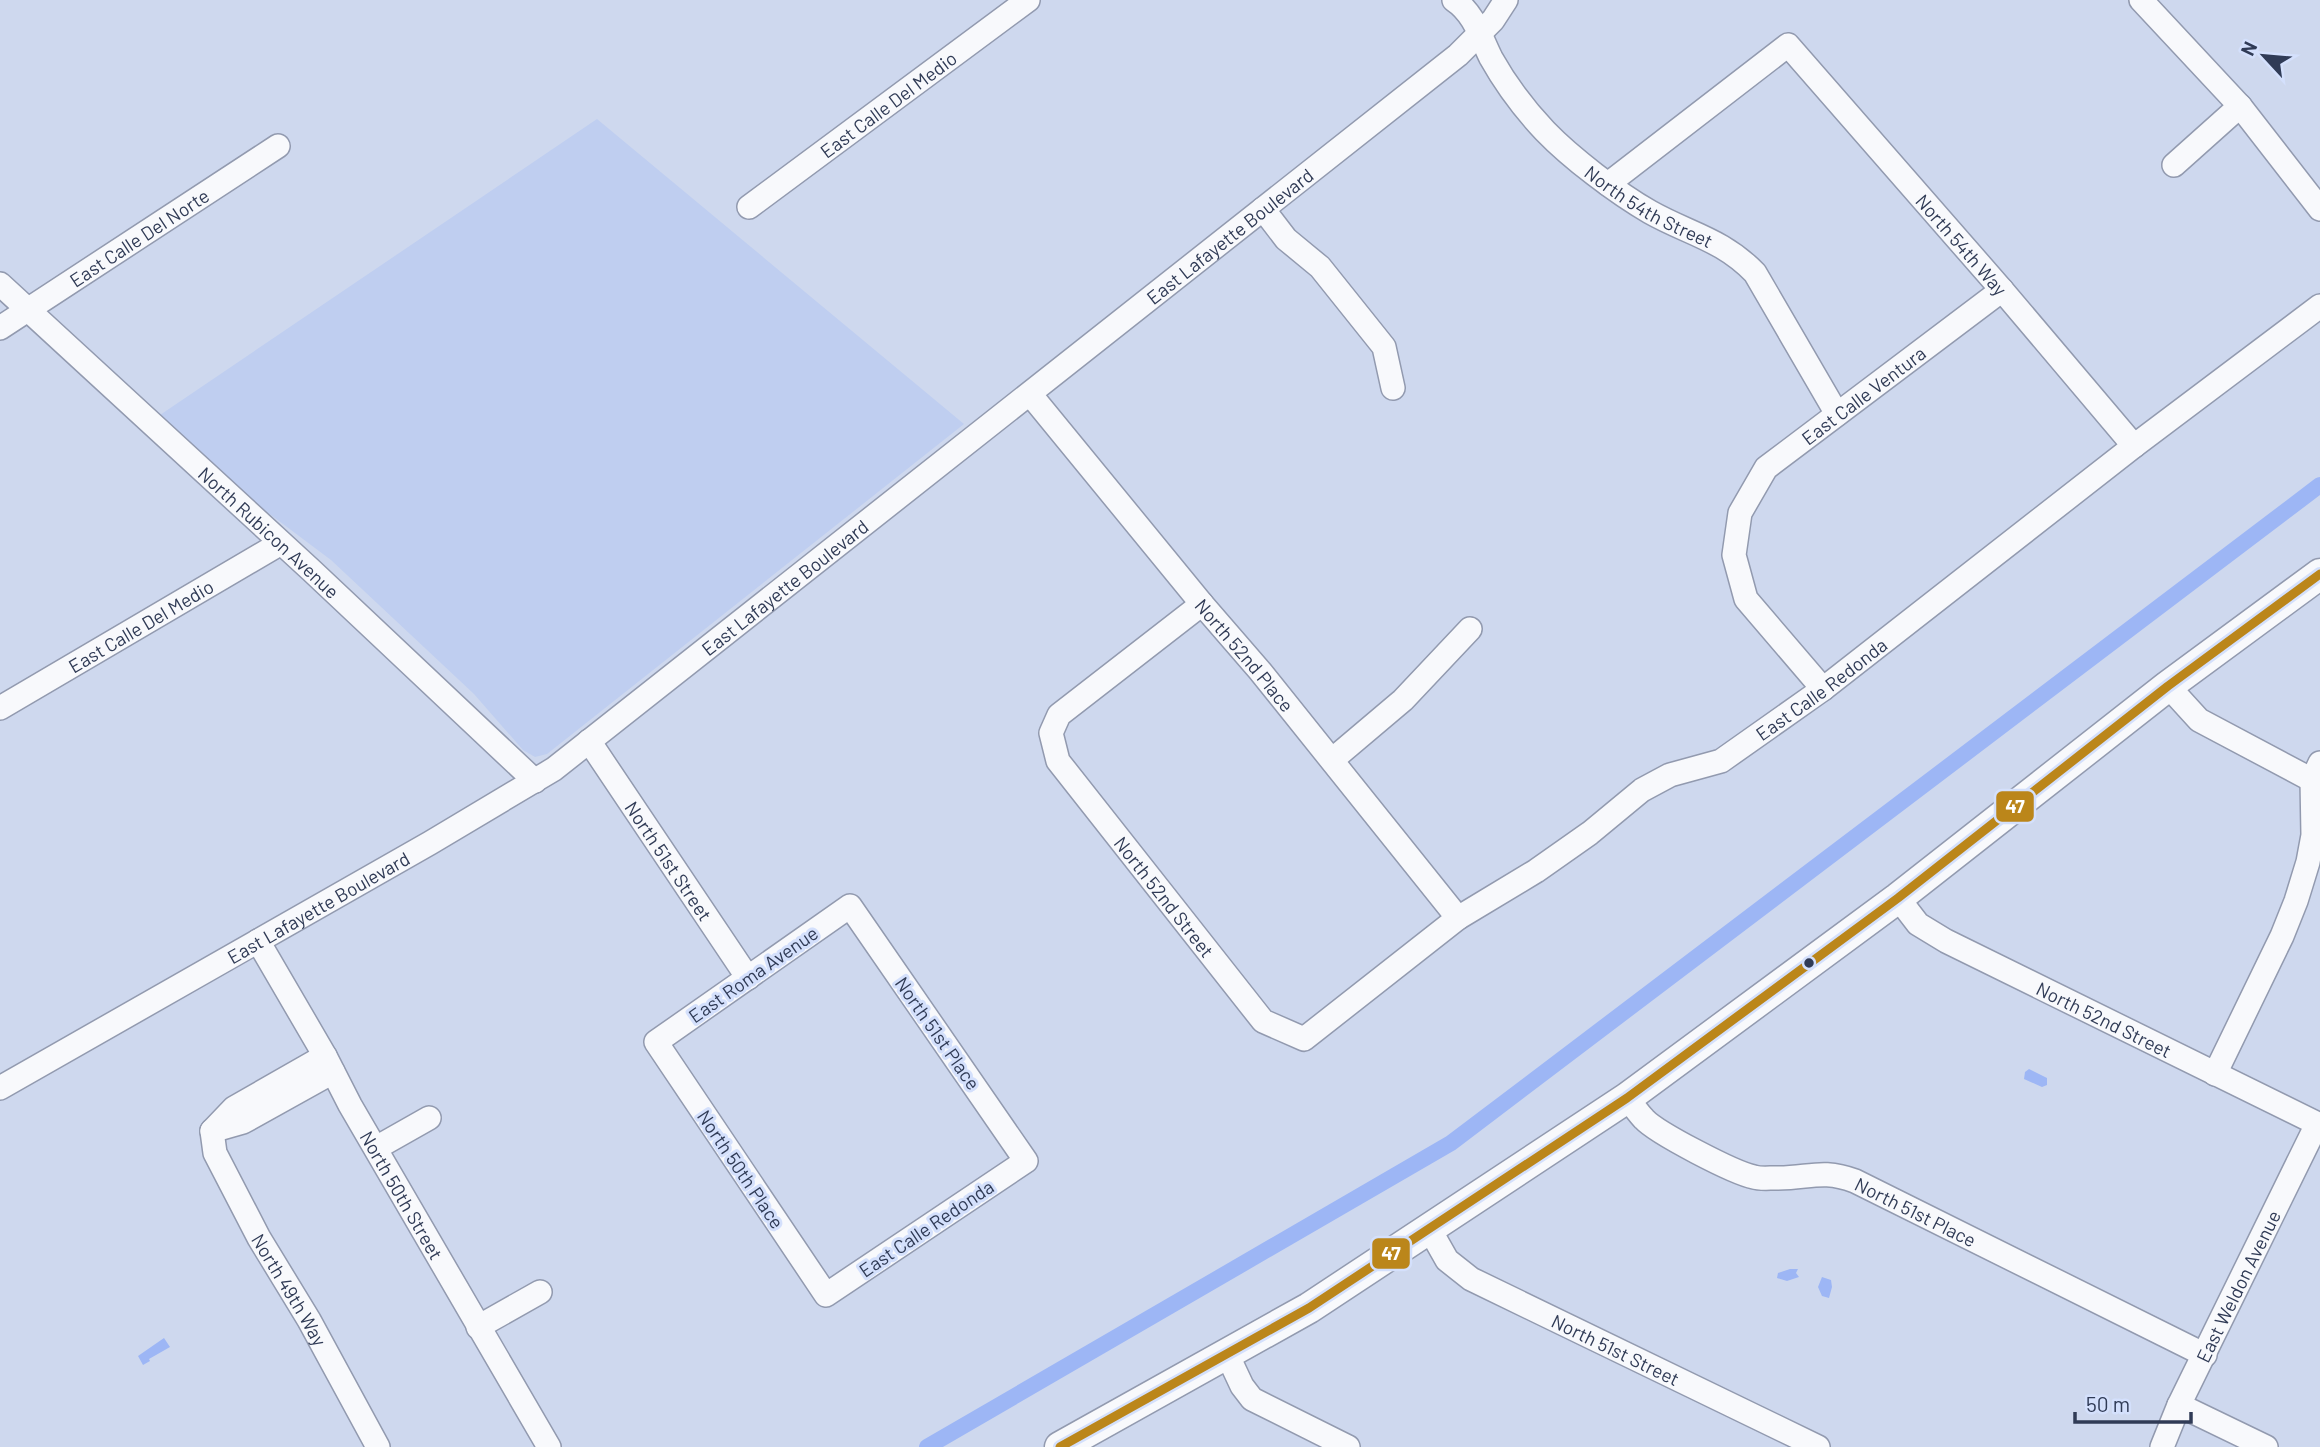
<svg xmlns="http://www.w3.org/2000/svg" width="2320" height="1447" viewBox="0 0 2320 1447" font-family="Barlow,sans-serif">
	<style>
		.built { fill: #bfcef0 }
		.water { fill: #9db6f5 }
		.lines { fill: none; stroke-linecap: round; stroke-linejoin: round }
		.canal { stroke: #9db6f5; stroke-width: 16 }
		.minor-casing { stroke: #929aaf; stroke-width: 26 }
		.major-casing { stroke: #929aaf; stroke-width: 33 }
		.minor { stroke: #f8f9fc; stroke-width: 23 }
		.major { stroke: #f8f9fc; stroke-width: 30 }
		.bus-1-casing { stroke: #d4e0fc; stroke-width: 14 }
		.bus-1 { stroke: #bb861a; stroke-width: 9 }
		.bus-dot { fill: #303b56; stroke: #d4e0fc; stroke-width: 2.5 }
		.labels { text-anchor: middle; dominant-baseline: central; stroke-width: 6; stroke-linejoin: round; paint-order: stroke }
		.street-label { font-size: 19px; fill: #303b56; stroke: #d4e0fc }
		.line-badge { stroke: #d4e0fc; stroke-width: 2.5 }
		.badge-label { font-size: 19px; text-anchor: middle; font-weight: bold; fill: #fff }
	</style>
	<rect width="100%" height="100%" fill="#ced8ee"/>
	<!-- built -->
	<path class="built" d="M597 119 964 424 547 754 535 757 523 750 474 694 331 560 255 503 160 415Z"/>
	<!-- water -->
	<path class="water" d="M2029 1069 2047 1078V1085L2042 1087 2024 1079 2025 1072Z
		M1790 1269H1798L1796 1273 1799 1277 1787 1281 1777 1278 1778 1273Z
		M1822 1277 1831 1280 1832 1287 1829 1298 1822 1296 1818 1287Z
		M164 1338 170 1347 149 1359 150 1361 143 1365 138 1356Z"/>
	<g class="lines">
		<!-- canal -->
		<path class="canal" d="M927 1447 1451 1143 2320 485"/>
		<!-- minor casing -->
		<g class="minor-casing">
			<g id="minor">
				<path id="s1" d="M1454 0C1474 13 1481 38 1491 58 1505 83 1525 110 1545 131 1571 158 1617 193 1650 212 1689 234 1722 239 1755 273L1837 414"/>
				<path d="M2141 0 2240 106 2320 209"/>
				<path d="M2174 165 2240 106"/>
				<path id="s2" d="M1608 184 1788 45 2002 290 2134 446"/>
				<path id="s3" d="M749 207 1028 0"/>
				<path d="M1263 209 1286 239 1320 267 1384 347 1393 388"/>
				<path id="s4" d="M0 284 311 570 535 781"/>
				<path id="s5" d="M0 328 278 146"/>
				<path id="s6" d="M1030 394 1202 604 1260 671 1458 918"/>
				<path id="s7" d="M1202 604 1059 715 1051 733 1058 761 1263 1021 1304 1039 1458 918 1536 871 1590 833 1642 790 1670 775 1721 761 1823 689 2134 446 2320 306"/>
				<path d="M2168 686 2199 720 2312 780"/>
				<path id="s8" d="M1823 689 1746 599 1734 555 1740 513 1766 468 2002 290"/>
				<path id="s9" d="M0 708 281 543"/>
				<path id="s10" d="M589 741 748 978"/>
				<path d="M1332 760 1403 700 1470 629"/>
				<path id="s11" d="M1898 898 1918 924 1946 941 2320 1125"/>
				<path d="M850 906 1026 1161 826 1295 656 1042Z"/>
				<path id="s12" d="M258 941 325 1056 350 1105 549 1447"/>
				<path d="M2215 1074 2282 936 2296 901 2308 862 2313 835 2312 780 2320 763"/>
				<path id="s13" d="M0 1088 430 843 554 769 1458 55 1493 20 1506 0"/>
				<path id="s14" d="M1627 1098C1633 1105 1638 1113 1644 1119 1657 1133 1734 1173 1754 1177 1760 1179 1769 1178 1775 1178 1808 1179 1821 1168 1855 1181L2205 1355"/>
				<path d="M215 1130 243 1122 333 1072"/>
				<path id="s15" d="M212 1131 215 1153 259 1238 309 1320 378 1447"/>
				<path d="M212 1131 234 1108 325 1056"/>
				<path d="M376 1148 429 1118"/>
				<path id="s16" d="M1430 1230 1447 1260 1471 1279 1818 1447"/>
				<path d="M478 1327 540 1292"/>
				<path d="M1227 1354 1242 1386 1252 1399 1348 1447"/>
				<path d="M2179 1405 2266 1447"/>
				<path id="s17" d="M2162 1447 2179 1405 2317 1124"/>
			</g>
		</g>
		<!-- major casing -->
		<g class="major-casing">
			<path id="major" d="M1060 1447 1309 1308 1627 1098 1898 898 2168 686 2320 574"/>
		</g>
		<!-- minor -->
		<use href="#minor" class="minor"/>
		<!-- major -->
		<use href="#major" class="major"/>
		<!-- bus-1 casing -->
		<g class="bus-1-casing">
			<path id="bus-1" d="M1060 1447 1309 1308 1627 1098 1898 898 2168 686 2320 574"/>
		</g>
		<!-- bus-1 -->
		<use href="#bus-1" class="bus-1"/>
	</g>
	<!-- markers -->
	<circle class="bus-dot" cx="1809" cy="963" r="6"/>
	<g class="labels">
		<!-- street labels -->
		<g class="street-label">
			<text stroke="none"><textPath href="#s3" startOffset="173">East Calle Del Medio</textPath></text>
			<text stroke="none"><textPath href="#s1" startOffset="290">North 54th Street</textPath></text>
			<text stroke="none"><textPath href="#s13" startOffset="1500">East Lafayette Boulevard</textPath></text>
			<text stroke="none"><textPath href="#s5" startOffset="166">East Calle Del Norte</textPath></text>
			<text stroke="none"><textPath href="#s2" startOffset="492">North 54th Way</textPath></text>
			<text stroke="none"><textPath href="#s8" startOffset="380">East Calle Ventura</textPath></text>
			<text stroke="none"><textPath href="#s4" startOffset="366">North Rubicon Avenue</textPath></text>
			<text stroke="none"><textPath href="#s13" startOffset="933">East Lafayette Boulevard</textPath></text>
			<text stroke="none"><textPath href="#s9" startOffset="163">East Calle Del Medio</textPath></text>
			<text stroke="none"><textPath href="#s6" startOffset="338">North 52nd Place</textPath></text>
			<text stroke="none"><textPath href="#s7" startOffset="1234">East Calle Redonda</textPath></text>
			<text stroke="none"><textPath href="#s10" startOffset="144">North 51st Street</textPath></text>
			<text stroke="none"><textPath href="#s7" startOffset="402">North 52nd Street</textPath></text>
			<text stroke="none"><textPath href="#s13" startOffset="366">East Lafayette Boulevard</textPath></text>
			<text transform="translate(753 974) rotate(-35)">East Roma Avenue</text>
			<text stroke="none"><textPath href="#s11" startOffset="242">North 52nd Street</textPath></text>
			<text transform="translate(938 1033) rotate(55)">North 51st Place</text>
			<text transform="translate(741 1169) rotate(56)">North 50th Place</text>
			<text stroke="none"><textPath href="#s12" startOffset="292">North 50th Street</textPath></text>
			<text stroke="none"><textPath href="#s14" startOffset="322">North 51st Place</textPath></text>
			<text transform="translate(926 1228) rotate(-34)">East Calle Redonda</text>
			<text stroke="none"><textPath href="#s17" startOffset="178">East Weldon Avenue</textPath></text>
			<text stroke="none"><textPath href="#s15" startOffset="178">North 49th Way</textPath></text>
			<text stroke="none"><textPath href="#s16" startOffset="226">North 51st Street</textPath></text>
		</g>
	</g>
	<g class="line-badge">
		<rect x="1995" y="790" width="40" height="33" rx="7" fill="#bb861a"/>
		<rect x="1371" y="1237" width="40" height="33" rx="7" fill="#bb861a"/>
	</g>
	<g class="badge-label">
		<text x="2015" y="813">47</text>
		<text x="1391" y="1260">47</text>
	</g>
	<!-- north arrow -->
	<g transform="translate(2264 56) rotate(296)" stroke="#d4e0fc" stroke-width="5" paint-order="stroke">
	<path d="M0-5L12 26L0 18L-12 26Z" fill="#303b56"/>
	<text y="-10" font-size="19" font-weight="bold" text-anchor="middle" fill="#303b56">N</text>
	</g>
	<!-- scale -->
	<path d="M2075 1412v10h116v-10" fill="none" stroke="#303b56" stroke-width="3.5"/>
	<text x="2086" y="1412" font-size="21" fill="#303b56" stroke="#d4e0fc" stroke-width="5" paint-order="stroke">50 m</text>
</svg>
